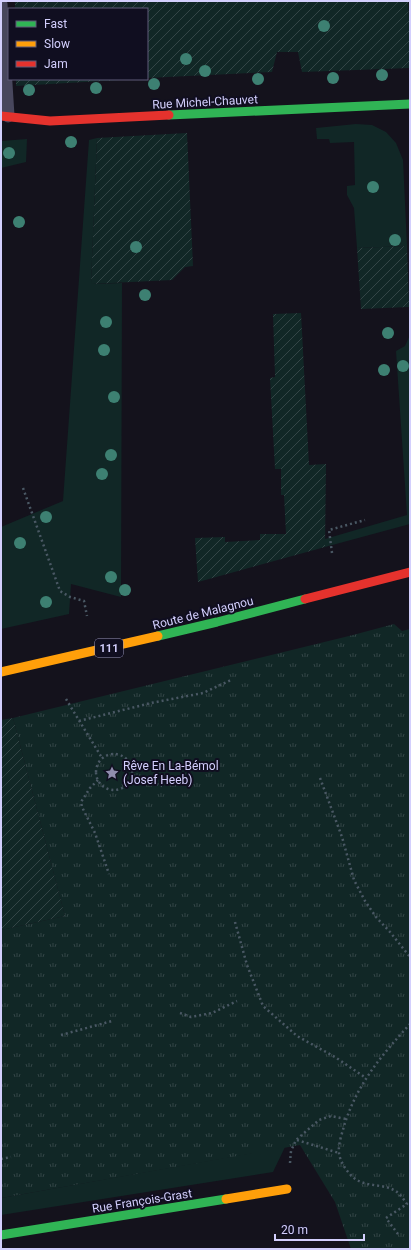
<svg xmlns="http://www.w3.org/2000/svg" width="411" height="1250" viewBox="0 0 411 1250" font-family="Roboto,sans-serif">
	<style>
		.grass { fill: #112726 }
		.park { fill: url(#park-tufts) }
		.garden { fill: url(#garden-furrows) }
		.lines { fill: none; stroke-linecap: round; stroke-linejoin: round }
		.path { stroke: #4a5864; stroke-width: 2.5; stroke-dasharray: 2 3; stroke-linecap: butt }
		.lane { stroke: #48475d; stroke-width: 13 }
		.fast { stroke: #30b455; stroke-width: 9 }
		.slow { stroke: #ff9f0a; stroke-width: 9 }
		.jam { stroke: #e5322d; stroke-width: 9 }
		.tree { fill: #3d8072 }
		.labels { text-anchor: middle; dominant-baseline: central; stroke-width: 4; stroke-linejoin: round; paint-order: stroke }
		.shield { fill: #100e20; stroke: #9895bb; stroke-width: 1 }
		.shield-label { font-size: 11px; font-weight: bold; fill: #d3cffd }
		.street-label { font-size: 12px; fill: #d3cffd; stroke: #100e20 }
		.poi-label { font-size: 12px; fill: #d3cffd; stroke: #100e20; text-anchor: start }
	</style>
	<defs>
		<pattern id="park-tufts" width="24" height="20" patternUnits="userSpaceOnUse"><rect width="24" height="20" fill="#112726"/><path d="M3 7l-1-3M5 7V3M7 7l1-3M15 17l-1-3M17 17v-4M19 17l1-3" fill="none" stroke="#334546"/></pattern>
		<pattern id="garden-furrows" width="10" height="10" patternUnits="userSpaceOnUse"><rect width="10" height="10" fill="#112726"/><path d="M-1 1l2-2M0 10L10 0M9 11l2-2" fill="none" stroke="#334546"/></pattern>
	</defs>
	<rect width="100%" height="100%" fill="#14121c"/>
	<!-- grass -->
	<path class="grass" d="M356 124 372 125 386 132 396 143 403 160 407 246 357 248 354 208 347 195V186L355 185 354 142 330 143 329 139H317L316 128Z
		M97 138 91 284 122 283 121 597 71 584 69 614 1 629V527L63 501 89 140Z
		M27 139 26 162 1 168V141Z
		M410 335V524L325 547V539L407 515 396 351 405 346Z
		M285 1147 273 1172 1 1215V1198Z"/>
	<!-- park -->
	<path class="park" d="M394 624 402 631 410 629V1249H351L335 1202 300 1145 1 1198V930L65 916 13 718 353 635Z"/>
	<!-- garden -->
	<path class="garden" d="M15 1H408L410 36V68L302 72 298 52H277L272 72 147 78V9H15Z
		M16 79H137L16 86Z
		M187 133 193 266 185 267 172 280 91 284 97 138Z
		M407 246 409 307 361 309 357 248Z
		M301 313 309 465 326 464 325 547 198 582 195 538 225 537V542L260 540V534H286L284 495H281V469H275L270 378 275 377 273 314Z
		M13 718 65 916 1 930V720Z"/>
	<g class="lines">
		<!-- path -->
		<path class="path" d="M23 488 60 591 70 597 84 601 87 616
			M332 553 329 530 365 520
			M66 699 102 758
			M79 721 151 703 203 693 231 680
			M96 772a18 18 0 1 1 36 0a18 18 0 1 1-36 0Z
			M133 775 162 786
			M320 778 342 837 354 880 365 901 376 917 390 932 410 957
			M98 780 90 788 81 802 82 807 95 833 109 874
			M235 922 247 965 263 1006 297 1036 335 1057 366 1078
			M180 1013 191 1017 212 1013 237 1001
			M61 1035 112 1021
			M297 1140 339 1153
			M1 1159 11 1157
			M290 1163 291 1151 296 1140 319 1120 331 1116 346 1119
			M398 1234 386 1218 407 1204C404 1200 401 1195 397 1192 385 1183 367 1188 354 1178 347 1172 340 1162 339 1153 338 1144 342 1134 344 1126 357 1084 381 1056 410 1024"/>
		<!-- lane -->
		<path class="lane" d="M1 4 8 116"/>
		<!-- fast -->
		<path class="fast" d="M169 115 410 104
			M158 636 217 622 305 599
			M1 1235 226 1199"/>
		<!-- slow -->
		<path class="slow" d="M1 672 158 636
			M226 1199 287 1189"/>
		<!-- jam -->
		<path class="jam" d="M1 116 50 121 169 115
			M305 599 410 572"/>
	</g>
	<!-- trees -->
	<g class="tree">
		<circle cx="324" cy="26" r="6"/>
		<circle cx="186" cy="59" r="6"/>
		<circle cx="205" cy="71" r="6"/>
		<circle cx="382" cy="75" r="6"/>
		<circle cx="333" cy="78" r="6"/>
		<circle cx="258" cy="79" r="6"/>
		<circle cx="154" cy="84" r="6"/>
		<circle cx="96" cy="88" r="6"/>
		<circle cx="29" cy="90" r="6"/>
		<circle cx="71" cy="142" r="6"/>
		<circle cx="9" cy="153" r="6"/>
		<circle cx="373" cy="187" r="6"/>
		<circle cx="19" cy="222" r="6"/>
		<circle cx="395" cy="240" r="6"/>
		<circle cx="136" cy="247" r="6"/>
		<circle cx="145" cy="295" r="6"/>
		<circle cx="106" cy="322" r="6"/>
		<circle cx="388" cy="333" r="6"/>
		<circle cx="104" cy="350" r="6"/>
		<circle cx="403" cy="366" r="6"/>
		<circle cx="384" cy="370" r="6"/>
		<circle cx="114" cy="397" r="6"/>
		<circle cx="111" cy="455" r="6"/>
		<circle cx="102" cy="474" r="6"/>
		<circle cx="46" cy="517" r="6"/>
		<circle cx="20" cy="543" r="6"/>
		<circle cx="111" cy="577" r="6"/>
		<circle cx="125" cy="590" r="6"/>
		<circle cx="46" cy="602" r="6"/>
	</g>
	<!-- icons -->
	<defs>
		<g id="sight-bare" transform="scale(1.08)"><path d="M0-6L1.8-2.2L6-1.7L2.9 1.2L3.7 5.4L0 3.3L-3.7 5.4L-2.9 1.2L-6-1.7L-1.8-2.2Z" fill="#908dae" stroke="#100e20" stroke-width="2.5" paint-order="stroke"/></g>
	</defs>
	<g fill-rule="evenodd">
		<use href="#sight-bare" x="112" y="773"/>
	</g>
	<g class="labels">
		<!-- shield labels -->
		<rect class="shield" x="95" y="639" width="28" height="18" rx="3"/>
		<g class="shield-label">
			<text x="109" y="648">111</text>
		</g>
		<!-- street labels -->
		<g class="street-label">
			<text transform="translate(205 102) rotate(-3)">Rue Michel-Chauvet</text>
			<text transform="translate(203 613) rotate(-14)">Route de Malagnou</text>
			<text transform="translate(142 1201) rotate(-9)">Rue François-Grast</text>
		</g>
		<!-- poi labels -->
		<g class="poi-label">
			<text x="123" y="766">Rêve En La-Bémol<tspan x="123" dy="14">(Josef Heeb)</tspan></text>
		</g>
	</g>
	<!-- border -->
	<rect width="411" height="1250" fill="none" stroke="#d3cffd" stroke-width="4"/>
	<!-- legend -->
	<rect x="8" y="8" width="140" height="72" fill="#100e20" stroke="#5e5b78"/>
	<rect x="16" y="21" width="20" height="6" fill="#30b455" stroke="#5e5b78"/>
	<text x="44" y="28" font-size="12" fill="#d3cffd">Fast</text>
	<rect x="16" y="41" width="20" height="6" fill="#ff9f0a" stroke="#5e5b78"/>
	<text x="44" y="48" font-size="12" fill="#d3cffd">Slow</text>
	<rect x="16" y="61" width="20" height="6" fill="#e5322d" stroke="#5e5b78"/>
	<text x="44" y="68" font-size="12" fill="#d3cffd">Jam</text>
	<!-- scale -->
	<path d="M275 1234v6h89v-6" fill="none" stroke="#d3cffd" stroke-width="2"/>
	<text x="281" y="1234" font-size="12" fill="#d3cffd" stroke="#100e20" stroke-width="3" paint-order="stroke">20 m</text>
</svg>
